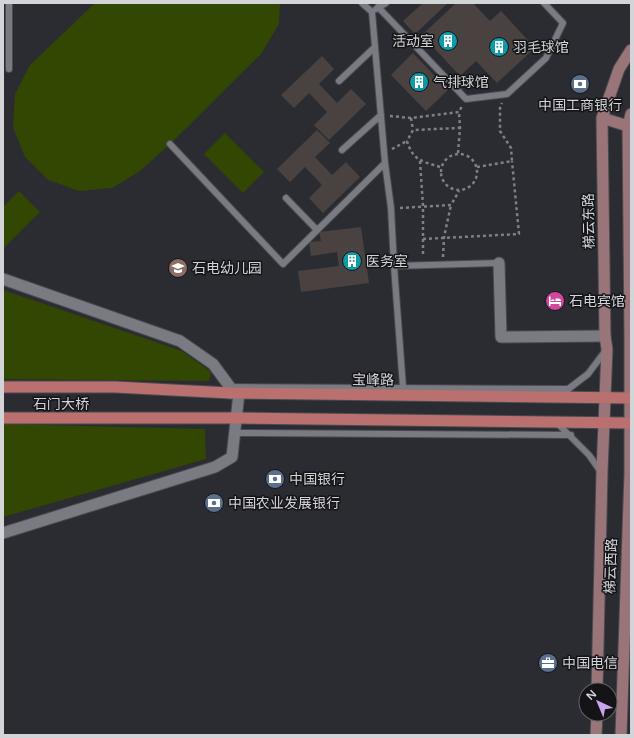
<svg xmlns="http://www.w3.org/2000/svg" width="634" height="738" viewBox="0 0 634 738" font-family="'Varela Round','Noto Sans SC',sans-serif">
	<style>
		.green { fill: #324702 }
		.building { fill: #4a4240 }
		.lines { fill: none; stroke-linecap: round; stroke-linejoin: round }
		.service-casing { stroke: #494a4f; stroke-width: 8 }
		.minor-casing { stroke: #494a4f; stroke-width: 13 }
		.tertiary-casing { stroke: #494a4f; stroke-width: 13 }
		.secondary-casing { stroke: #494a4f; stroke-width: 13 }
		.primary-casing { stroke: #494a4f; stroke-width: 13 }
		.path { stroke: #7e8085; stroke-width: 2.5; stroke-dasharray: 3 3; stroke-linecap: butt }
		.service { stroke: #797a82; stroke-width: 6 }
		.minor { stroke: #797a82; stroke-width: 11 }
		.tertiary { stroke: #797a82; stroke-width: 11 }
		.secondary { stroke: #997579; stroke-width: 11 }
		.primary { stroke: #b9706f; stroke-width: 11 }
		.labels { text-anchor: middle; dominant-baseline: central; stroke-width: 3; stroke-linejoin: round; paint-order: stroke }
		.poi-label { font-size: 14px; fill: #d3d4d8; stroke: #141417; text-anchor: start }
		.street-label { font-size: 14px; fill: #d3d4d8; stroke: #141417 }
	</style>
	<rect width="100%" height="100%" fill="#2a2c32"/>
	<!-- green -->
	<path class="green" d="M95 3H280L279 24 261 54 170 144 140 171 112 188 79 191 48 180 25 157 13 127 15 94 30 65Z
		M225 133 264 172 243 193 204 154Z
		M19 191 40 212 3 249V207Z
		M3 290 182 351 211 372 209 381 3 379Z
		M3 424 205 429 206 459 3 517Z"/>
	<!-- building -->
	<path class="building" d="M423 3H448L415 34 403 21Z
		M456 3H473L490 21 501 11 535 48 497 83 476 61 460 76 422 35Z
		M413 53 448 90 426 111 391 75Z
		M322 56 334 69 319 84 337 103 351 89 366 104 329 140 314 125 327 112 309 93 294 108 281 95Z
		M317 130 330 143 315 157 332 175 346 162 360 177 323 213 309 198 322 185 305 167 290 182 277 169Z
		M361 227 369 283 301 292 298 271 339 266 337 252 311 256 309 242 321 241 319 232Z"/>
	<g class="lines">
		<!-- service casing -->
		<g class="service-casing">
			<path id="service" d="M362 3 372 12 385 163 391 208 394 266 403 387
				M378 7 466 99 507 94 546 58 563 23 544 3
				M376 9 386 3
				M9 69V3
				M339 81 375 47
				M170 144 283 264 385 163
				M342 150 381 115
				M286 198 317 230
				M394 266 499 263
				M230 387 569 389
				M567 390 588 374 606 350
				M557 423 589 455 601 472
				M236 433 571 435"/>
		</g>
		<!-- minor casing -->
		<g class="minor-casing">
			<path id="minor" d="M499 263 501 337 605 336"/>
		</g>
		<!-- tertiary casing -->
		<g class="tertiary-casing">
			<path id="tertiary" d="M3 279 180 341 213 364 230 387V393
				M3 533 215 467 232 457 239 393"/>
		</g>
		<!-- secondary casing -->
		<g class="secondary-casing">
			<path id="secondary" d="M602 118 628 126
				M597 690 602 472 607 349 605 336 602 118 619 69 631 50
				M596 735 597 714
				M621 735 630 473V340L628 126 631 114"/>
		</g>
		<!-- primary casing -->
		<g class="primary-casing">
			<path id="primary" d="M3 387H115L230 393 631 398
				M3 418H236L631 423"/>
		</g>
		<!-- path -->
		<path class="path" d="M390 116 411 118 459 112 462 106
			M411 118 413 130
			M392 149 407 141
			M458 153 460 128 459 112
			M441 172a18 18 0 1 1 36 0a18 18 0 1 1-36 0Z
			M420 161 423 206V257
			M440 167C422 161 413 161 407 141L413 130 460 128
			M477 167 512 161 511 148 500 131V108L502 103
			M400 208 451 205 459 191
			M423 239 519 234 512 161
			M443 257 444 237 451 205"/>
		<!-- service -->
		<use href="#service" class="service"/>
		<!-- minor -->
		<use href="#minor" class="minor"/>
		<!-- tertiary -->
		<use href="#tertiary" class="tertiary"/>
		<!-- secondary -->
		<use href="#secondary" class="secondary"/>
		<!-- primary -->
		<use href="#primary" class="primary"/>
	</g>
	<!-- icons -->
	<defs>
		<g id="building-disc" transform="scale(1)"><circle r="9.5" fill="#0f9aa8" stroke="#141417"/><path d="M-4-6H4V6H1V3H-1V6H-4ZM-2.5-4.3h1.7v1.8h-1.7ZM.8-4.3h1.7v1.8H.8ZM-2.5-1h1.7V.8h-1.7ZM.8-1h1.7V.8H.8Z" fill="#fff"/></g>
		<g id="bank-disc" transform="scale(1)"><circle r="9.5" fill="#5c6f8a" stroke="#141417"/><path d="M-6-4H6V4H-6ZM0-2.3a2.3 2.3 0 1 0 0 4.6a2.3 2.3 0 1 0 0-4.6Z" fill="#fff"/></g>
		<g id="school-disc" transform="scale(1)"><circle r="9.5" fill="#8d6e63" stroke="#141417"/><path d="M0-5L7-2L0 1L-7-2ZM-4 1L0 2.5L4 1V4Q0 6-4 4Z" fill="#fff"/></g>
		<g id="hotel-disc" transform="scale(1)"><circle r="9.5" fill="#d1479c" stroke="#141417"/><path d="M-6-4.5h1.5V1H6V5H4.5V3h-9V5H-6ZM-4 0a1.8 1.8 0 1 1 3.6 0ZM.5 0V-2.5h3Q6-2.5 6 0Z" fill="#fff"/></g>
		<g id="office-disc" transform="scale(1)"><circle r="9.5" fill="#5c6f8a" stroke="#141417"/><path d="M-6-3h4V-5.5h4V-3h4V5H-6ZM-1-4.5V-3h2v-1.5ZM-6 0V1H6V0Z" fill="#fff"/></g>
	</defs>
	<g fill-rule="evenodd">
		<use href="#building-disc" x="448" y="41"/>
		<use href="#building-disc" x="499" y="47"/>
		<use href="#building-disc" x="419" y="82"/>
		<use href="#bank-disc" x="580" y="84"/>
		<use href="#building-disc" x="352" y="261"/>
		<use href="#school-disc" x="178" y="268"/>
		<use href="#hotel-disc" x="555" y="301"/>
		<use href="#bank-disc" x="275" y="479"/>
		<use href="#bank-disc" x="214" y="503"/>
		<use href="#office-disc" x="548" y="663"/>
	</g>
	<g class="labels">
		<!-- poi labels -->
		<g class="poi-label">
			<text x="434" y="41" text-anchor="end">活动室</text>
			<text x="513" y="47">羽毛球馆</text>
			<text x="433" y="82">气排球馆</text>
			<text x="580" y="105" text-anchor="middle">中国工商银行</text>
			<text x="366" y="261">医务室</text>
			<text x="192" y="268">石电幼儿园</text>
			<text x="569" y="301">石电宾馆</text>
			<text x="289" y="479">中国银行</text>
			<text x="228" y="503">中国农业发展银行</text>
			<text x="562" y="663">中国电信</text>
		</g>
		<!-- street labels -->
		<g class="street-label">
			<text transform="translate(589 221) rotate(-91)">梯云东路</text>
			<text transform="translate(373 380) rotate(1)">宝峰路</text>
			<text x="61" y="404">石门大桥</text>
			<text transform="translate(611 566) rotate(-88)">梯云西路</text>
		</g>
	</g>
	<!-- border -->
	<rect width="634" height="738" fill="none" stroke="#d3d4d8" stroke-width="8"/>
	<!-- north arrow -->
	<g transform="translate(598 702) rotate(316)"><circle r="19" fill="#141417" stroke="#606164"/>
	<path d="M0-3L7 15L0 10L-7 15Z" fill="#c8a5ef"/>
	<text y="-6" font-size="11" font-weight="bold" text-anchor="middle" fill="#d3d4d8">N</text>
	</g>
</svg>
